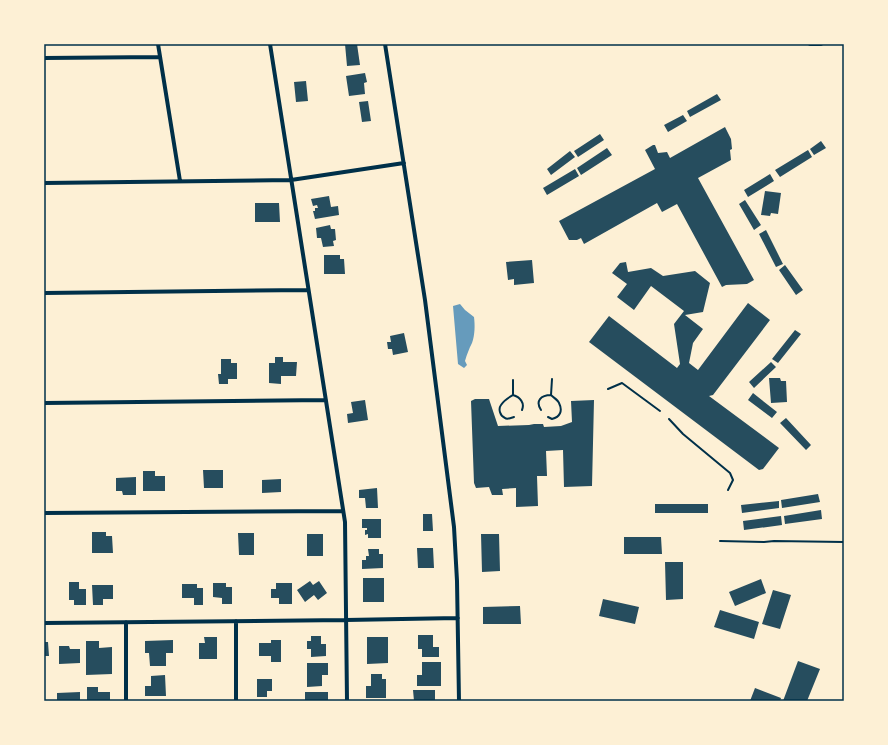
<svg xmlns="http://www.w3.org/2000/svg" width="888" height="745" viewBox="0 0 888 745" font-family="Arial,sans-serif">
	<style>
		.water { fill: #669bbc }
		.building { fill: #264d5e }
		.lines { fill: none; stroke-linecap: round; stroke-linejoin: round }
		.service { stroke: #003049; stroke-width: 2 }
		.minor { stroke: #003049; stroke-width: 4 }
		.neatline { fill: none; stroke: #003049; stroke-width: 1.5 }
	</style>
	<rect width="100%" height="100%" fill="#fdf0d5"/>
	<!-- water -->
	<path class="water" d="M460 304 465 310 474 317C475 325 475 335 472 343 469 349 467 354 465 361L467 365 464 368 458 364 453 306Z"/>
	<!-- building -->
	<path class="building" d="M345 44H357L360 65 347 66Z
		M365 73 367 82 364 83 365 94 349 96 346 76Z
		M306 81 308 101 296 102 294 82Z
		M717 94 721 100 690 117 687 111Z
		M368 101 371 121 362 122 359 102Z
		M683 115 687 121 668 132 664 125Z
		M725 127 731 139 732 149 730 150 731 160 698 178 754 280 747 284 726 285 722 287 677 204 662 212 657 203 584 244 581 238 577 240H569L559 221 655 169 645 150 653 145H655L658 153 667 152 670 158Z
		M600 134 604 140 578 157 574 151Z
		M821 141 826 148 814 155 810 149Z
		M607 148 612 155 581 175 577 168Z
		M808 150 812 157 780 177 775 170Z
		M570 151 575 157 551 175 547 169Z
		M575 169 579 176 547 195 543 188Z
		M770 174 774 181 748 197 744 190Z
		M765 191 781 193 778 214 771 213 770 216 761 215Z
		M329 196 331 207 338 206 339 215 315 219 313 211H315V208H318L317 205 313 206 311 199Z
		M745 200 761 225 754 230 739 204Z
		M255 203H279L280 222H255Z
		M330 225 331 229H335L336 240 333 241 334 246 323 247 321 238H317L316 228Z
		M766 230 783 264 776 267 759 234Z
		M324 255H340V259H344L345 274H324Z
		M532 260 534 283 514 285V279L508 280 506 262Z
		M626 262 628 272 651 268 663 276 695 271 710 283 703 312 685 315 703 329 693 343 689 363 698 370 748 303 770 320 713 395 709 396 779 448 763 469 759 470 589 342 609 316 677 368 680 364 674 324 684 311 651 286 634 310 617 297 627 284 612 273 620 263Z
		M785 265 803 290 796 295 779 270Z
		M795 330 801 334 778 363 772 359Z
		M404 333 408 352 393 355 392 349H388L387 342H391L390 336Z
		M275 357H283V362H297L296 376H281V384L269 383V363H275Z
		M221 359H231V363H237V379H228V384H219L218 374H221Z
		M771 362 776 367 754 388 749 382Z
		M769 378H780L781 381H786L787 402 771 403Z
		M753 393 777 412 772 418 748 400Z
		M475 399H489L498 426 529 425 534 424H543L544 427 561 426 572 422 571 401 594 400 592 486 564 487 563 450 546 451 547 476H537L538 506 516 507V488L502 489 503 495H492L489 487 476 488 474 483 471 401Z
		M365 400 368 420 348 423 347 414 353 413 351 402Z
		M786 418 811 445 806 450 780 423Z
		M203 470H223V488H204Z
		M143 471H155V476H165V491H143Z
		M136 477V495H123L122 491H116V478Z
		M281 479V492L262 493V480Z
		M377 488 378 508H366L365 498H359V490Z
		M818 494 820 502 782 508 781 500Z
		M779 501V508L742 513 741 505Z
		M655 504H708V513H655Z
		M821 510 822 519 785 524 784 516Z
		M423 514H432L433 531H423Z
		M781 516 782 525 744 530 743 521Z
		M362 519H381V538H368V534L365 535V530H367V528H362Z
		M92 532H106V536H112L113 553H92Z
		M238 533H254V555H239Z
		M307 534H323V556H307Z
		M481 534H499L500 571 482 572Z
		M624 537H661L662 554H624Z
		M417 548H433L434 568H418Z
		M368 549H379V554H383V568L362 569V560H366V556H369Z
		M665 562H683V599L666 600Z
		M363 578H384V602H363Z
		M761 579 766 593 735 606 729 592Z
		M310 581 313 585 319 581 327 593 318 600 314 595 305 602 297 590Z
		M69 582H79V589H86V605H74V600H69Z
		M213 583H226V587H232V604H222V598L213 597Z
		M276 583H292V604H279V598H271V589H276Z
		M182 584H197V588H203V605H194V598H182Z
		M92 585H113V599H103V605H93Z
		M773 590 791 595 780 629 762 624Z
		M603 599 639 607 635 624 599 616Z
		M520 606 521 624H483V607Z
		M720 610 759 622 754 639 714 627Z
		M418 635H433V647H439V657H422V649H418Z
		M311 636H321V644H326V656L311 657V649H307V641H311Z
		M204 637H217V659H199V643H205Z
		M367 637H388V663L367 664Z
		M173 640V653H166V666H150L149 653H145V641Z
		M271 640H281V662H271V656H259V643H271Z
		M86 641H99V648L112 647V674L86 675Z
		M44 642H48L49 656H44Z
		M59 646H69L70 649H80V663L59 664Z
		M798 661 820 669 807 701H783Z
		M422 662H441V686H417V675H422Z
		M307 663H328V675H322V686L307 687Z
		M371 674H382V679H386V698H366V686H371Z
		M165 675 166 696H145V686H151V676Z
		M257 679H272V691H267V697H257Z
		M87 687H98V692H110V701H87Z
		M755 688 781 698 780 701H750Z
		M413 690H435V701H414Z
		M80 692V701H57V693Z
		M305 692H328V701H305Z"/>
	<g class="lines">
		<!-- service -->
		<path class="service" d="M513 380V395C508 398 504 400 501 405 498 409 500 416 505 418 507 420 511 418 514 417
			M608 389 622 383 660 411
			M513 395C520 397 525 403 522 410
			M541 410C535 401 541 395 551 395L552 379
			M548 417 552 419C560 417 563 411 559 403 558 400 554 398 551 395
			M669 419 683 434 730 473 733 480 728 490
			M720 541 764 542 774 541 844 542"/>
		<!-- minor -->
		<path class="minor" d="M158 44 180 181
			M270 44 345 522 347 701
			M385 44 425 300 454 527 457 581 459 701
			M810 44H821
			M44 58 160 57
			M44 183 291 180 404 163
			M44 293 308 290
			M44 403 326 400
			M44 513 343 511
			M236 621V701
			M126 622V701
			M44 623 346 620 458 618"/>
	</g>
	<!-- border -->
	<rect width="888" height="745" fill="none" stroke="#fdf0d5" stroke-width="90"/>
	<rect x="45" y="45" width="798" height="655" class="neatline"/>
</svg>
